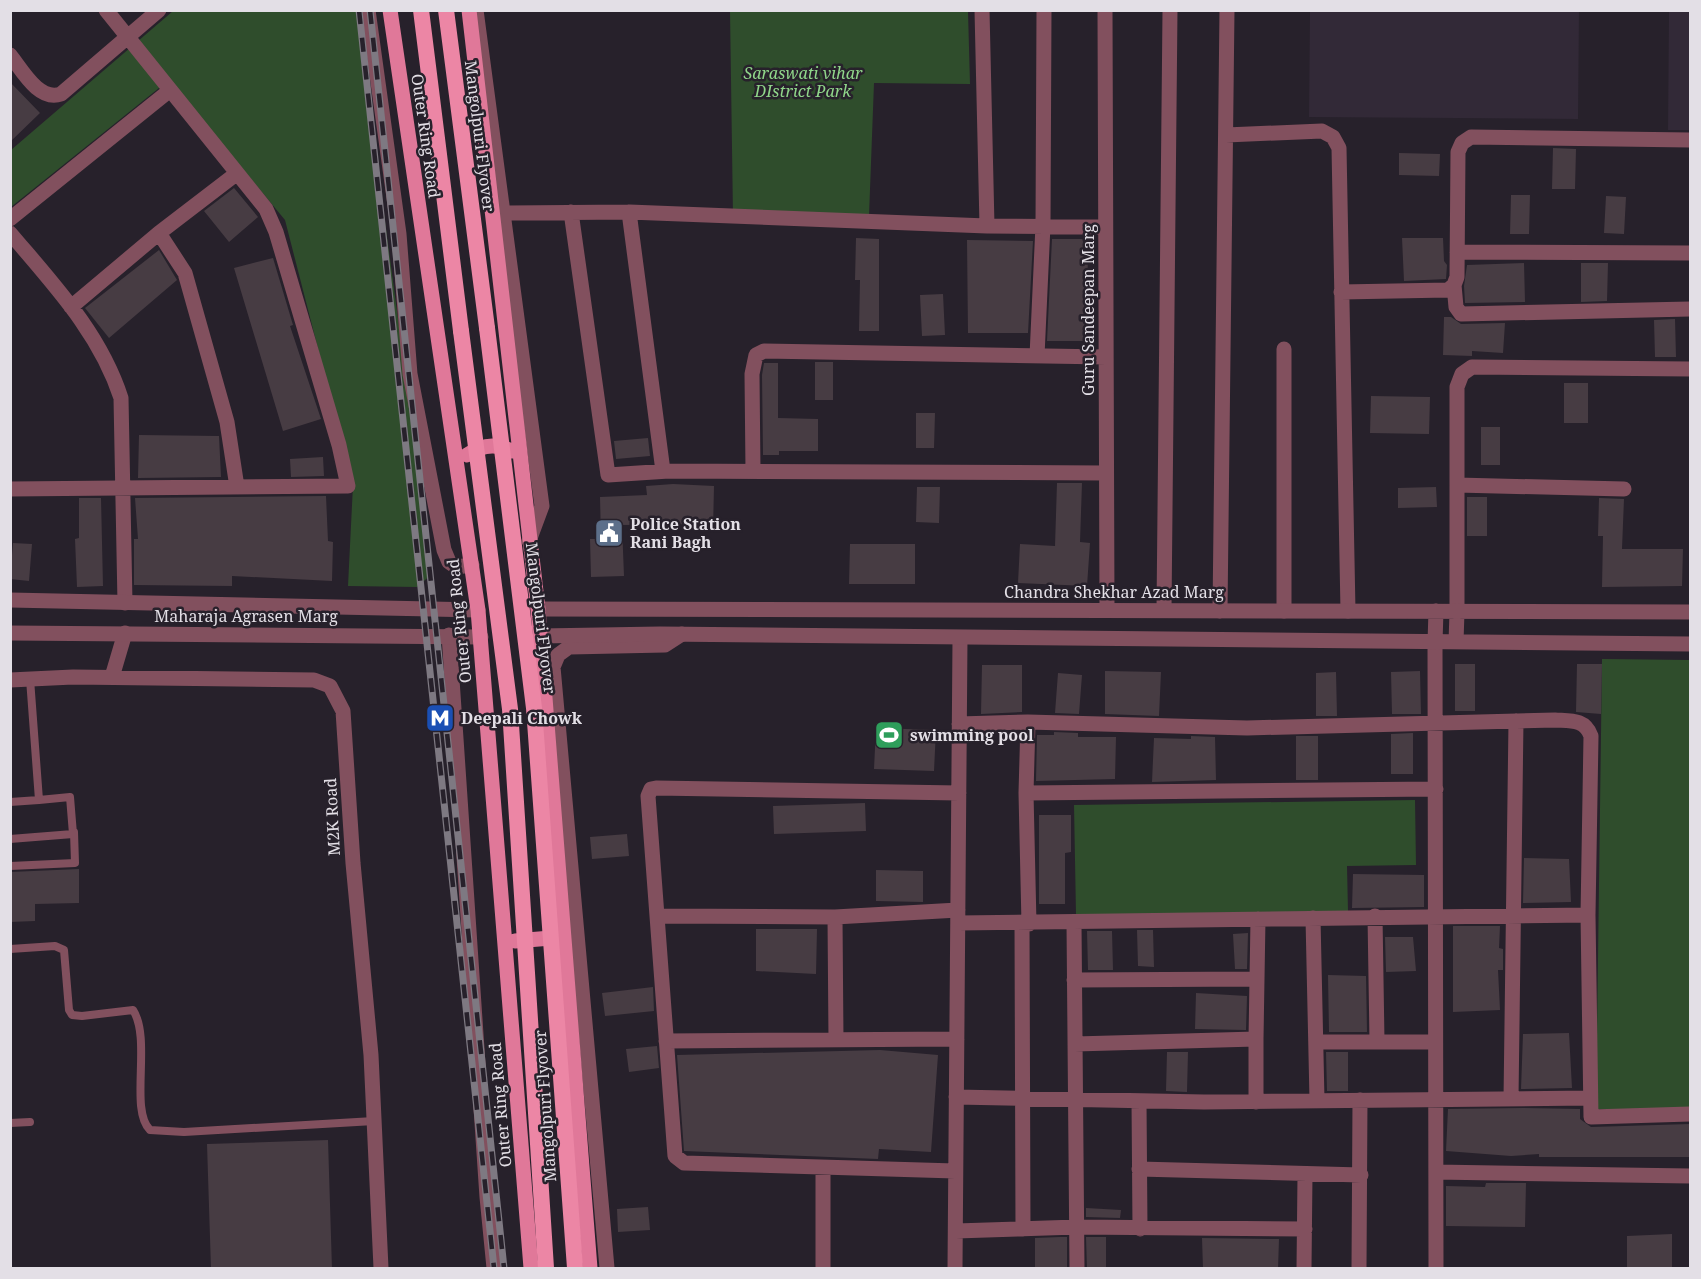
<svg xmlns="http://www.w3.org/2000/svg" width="1701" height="1279" viewBox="0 0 1701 1279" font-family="'Noto Serif',serif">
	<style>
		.built { fill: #322937 }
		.green { fill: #2f4d2c }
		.building { fill: #473c43 }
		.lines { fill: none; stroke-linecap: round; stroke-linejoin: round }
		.service { stroke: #82505e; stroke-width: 8 }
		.minor { stroke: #82505e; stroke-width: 15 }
		.tertiary { stroke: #82505e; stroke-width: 15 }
		.primary { stroke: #e07899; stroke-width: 15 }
		.trunk { stroke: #ec86a5; stroke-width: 16 }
		.rail-casing { stroke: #7e7982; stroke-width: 7 }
		.rail { stroke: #27212b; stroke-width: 4.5; stroke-dasharray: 14; stroke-linecap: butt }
		.trunk-bridge { stroke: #ec86a5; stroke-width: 16 }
		.labels { text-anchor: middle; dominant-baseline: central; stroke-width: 5; stroke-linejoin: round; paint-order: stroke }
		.park-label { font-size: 16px; font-style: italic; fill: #90d78a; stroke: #27212b }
		.street-label { font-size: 16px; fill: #e3dfe6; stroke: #27212b }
		.poi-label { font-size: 16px; font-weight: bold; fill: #e3dfe6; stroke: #27212b; text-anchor: start }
	</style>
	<rect width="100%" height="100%" fill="#27212b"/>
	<!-- built -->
	<path class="built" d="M1310 11H1579L1578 119 1309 117Z
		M1669 11H1690V130H1668Z"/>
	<!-- green -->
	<path class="green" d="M173 11H357L432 574 417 587 348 586 353 485 285 220 169 80 11 207V150Z
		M730 11H968L970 84 874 83 869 216 733 217Z
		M1602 659 1690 660V1110L1596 1109Z
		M1415 800 1416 865 1347 866 1348 911 1076 915 1074 805Z"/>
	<!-- building -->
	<path class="building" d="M10 82 40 113 10 142Z
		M1553 148 1576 149 1575 189H1552Z
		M1399 153 1440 154 1439 176 1399 175Z
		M234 188 258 217 229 242 204 211Z
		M1511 195H1530L1529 234H1510Z
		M1606 196 1626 197 1624 234 1604 233Z
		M856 238 879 239V331H859L860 280H855Z
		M1402 238H1443L1444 261 1447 265 1446 279 1404 281Z
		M1052 239H1088L1087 341H1047Z
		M967 240 1033 241 1028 333H968Z
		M159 250 177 280 109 338 85 308Z
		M273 258 293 325 290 326 321 419 283 431 234 268Z
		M1524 263 1525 302 1465 303 1464 286 1467 265Z
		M1581 263H1608L1607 301 1581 302Z
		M943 294 945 335 922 336 920 295Z
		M1444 317H1451L1461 324 1505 323 1503 353 1472 351V356L1443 355Z
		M1675 319 1676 357H1655L1654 320Z
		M815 362H833V400H815Z
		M764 363H778V418L818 419V451H779V455H763L762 375Z
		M1564 383H1588V423H1564Z
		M1371 396 1430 397 1429 434 1370 433Z
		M916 413H935L934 448H916Z
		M1481 427H1500V465H1481Z
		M139 435 219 436 221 477 138 478Z
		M648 438 650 456 616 459 614 441Z
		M323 457 324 476 291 477 290 459Z
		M1057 483H1082L1080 542 1090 543 1087 586 1018 583 1020 544 1055 546Z
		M673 484 714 486 713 530 692 529V524L622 525 624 576 591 577 590 539H601L600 497 647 495 646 486Z
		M917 487H940L939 523 916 522Z
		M1436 487 1437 507 1398 508V488Z
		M326 496 328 541 333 542 332 581 232 576V586L134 585V539H138L135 498Z
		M1467 497H1487V536H1467Z
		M79 498H101L103 586 77 587 75 539 79 538Z
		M1599 498 1624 499 1622 549H1683L1682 586 1602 587 1603 536H1598Z
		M13 543 32 544 29 581 10 579Z
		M850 544H915V584H849Z
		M1455 664H1475V711H1455Z
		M1577 664H1602L1601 714 1576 712Z
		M982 665H1022V712L981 714Z
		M1105 671 1161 672 1159 716 1105 714Z
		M1420 671 1421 714H1392L1391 672Z
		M1336 672 1337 716H1316V673Z
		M1058 673 1082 675 1079 714 1055 713Z
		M876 728 936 730 934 771 874 769Z
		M1054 732 1078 733V737H1116L1115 779 1036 781 1037 735H1054Z
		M1413 733V774H1391V734Z
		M1191 736 1215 737 1216 780 1152 782 1154 738 1191 739Z
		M1296 736H1318V780H1296Z
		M865 803 866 831 774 834 773 806Z
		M1039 815H1071V852L1065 853V904H1039Z
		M627 834 629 856 592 859 590 837Z
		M1524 858 1569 859 1571 902 1523 903Z
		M79 869V903L35 904V921L10 922V872Z
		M876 870 923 871V902L876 901Z
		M1353 874 1424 875V907L1352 908Z
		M1453 926H1500L1499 948 1503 949V970H1498L1500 1010 1453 1012Z
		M756 929H817L816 974 756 971Z
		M1137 930H1153L1154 967 1138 966Z
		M1087 931H1112L1113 970H1088Z
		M1248 933 1247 969H1235L1233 934Z
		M1385 937H1413L1416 971 1386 972Z
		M1328 975 1366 976 1367 1032H1329Z
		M653 987 654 1011 605 1016 602 993Z
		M1196 993 1247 996 1246 1030 1195 1029Z
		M1569 1033 1572 1088 1521 1089 1523 1034Z
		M657 1046 659 1068 629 1072 626 1049Z
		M880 1050 938 1055 931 1152 879 1149 878 1159 684 1151 677 1055Z
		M1167 1052H1188L1187 1092 1166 1091Z
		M1326 1052H1348V1091H1327Z
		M1522 1108 1580 1109V1119L1591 1127 1690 1124V1157H1539V1154L1511 1156 1446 1151 1448 1109Z
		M328 1140 332 1269H211L207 1144Z
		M1486 1183H1526L1525 1227 1446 1226V1186L1485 1187Z
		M648 1207 650 1230 618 1232 617 1209Z
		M1086 1208 1121 1210 1120 1218 1086 1217Z
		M1672 1234V1269H1627V1236Z
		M1060 1237H1067V1269H1035V1238Z
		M1086 1237H1106V1269H1087Z
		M1202 1238 1279 1239 1278 1269H1203Z"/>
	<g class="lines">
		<!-- service -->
		<path class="service" d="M10 802 39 800 30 679
			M10 839 73 834 70 797 39 800
			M10 866 75 863 74 832
			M10 949 55 946 64 950 69 1010 72 1015 82 1016 133 1010C152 1039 129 1110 150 1130L184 1132 374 1121
			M10 1123 30 1122"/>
		<!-- minor -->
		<path class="minor" d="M368 10 399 234 410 374 444 550 449 562 456 567 472 565
			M476 10 542 506 529 541
			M982 10 987 226
			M1105 10 1107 610
			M10 55C22 70 39 102 61 94L159 10
			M1226 135 1322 131 1333 137 1339 148 1348 611
			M571 212 608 475 669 471 1106 473
			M629 212 663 471
			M505 213 629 212 987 226 1105 227
			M10 219 169 91
			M10 233C54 285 100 333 121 398L125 603
			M159 233 185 273 227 422 237 487
			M1457 252 1690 253
			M1454 285 1456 307 1461 314 1690 309
			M1341 292 1448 290 1454 285 1457 277 1458 152 1462 143 1471 137 1690 140
			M71 307 159 233 236 174
			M1037 356 1043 225 1044 10
			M753 471 752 374 756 355 764 351 1106 357
			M1457 485 1624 489
			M10 489 348 486 339 445 276 232 266 209 106 10
			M1164 610 1170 10
			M1220 611 1227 10
			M1284 611V349
			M1457 612V387L1462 374 1472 367 1690 369
			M449 635 487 1197 494 1268
			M1435 642 1436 1268
			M112 677 125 633
			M10 680 73 677 314 680 330 686 343 711 353 863 371 1055 381 1268
			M959 724 1028 722
			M1026 793 1028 722 1247 728 1555 720C1571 721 1585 719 1591 736L1588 915 1591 1117 1690 1114
			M657 916 835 917 836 1040
			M1375 916 1377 1041
			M835 917 958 910
			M1313 918 1317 1100
			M958 923 1588 915
			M1074 923 1077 1268
			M1022 924 1023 1229
			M1029 924 1026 793 1436 789
			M1074 980 1257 979
			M1256 1039 1258 919
			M666 1041 957 1039
			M1316 1042H1435
			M1075 1044 1256 1039V1102
			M956 1097 1204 1102 1589 1098
			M1511 1099 1516 721
			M1139 1101 1140 1229
			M1139 1169 1361 1175
			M955 1171 684 1163 675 1156 648 796 651 789 656 788 959 793
			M1436 1172 1690 1176
			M956 1231 1077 1227 1305 1229
			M607 1268 553 667 558 655 569 647 665 645 682 634
			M823 1268V1168
			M955 1268 960 639
			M1304 1268 1305 1175
			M1359 1268 1360 1100"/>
		<!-- tertiary -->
		<path class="tertiary" d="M10 600 478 610
			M538 609 1690 612
			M10 633 481 637
			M540 636 660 634 1690 644
			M1435 642 1436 611
			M1456 642 1457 612"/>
		<!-- primary -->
		<path class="primary" d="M390 10 478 610 531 1268
			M469 10 538 609 590 1268
			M467 455C481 445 496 443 511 451
			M515 941 563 937"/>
		<!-- trunk -->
		<path class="trunk" d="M421 10 461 331
			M446 10 487 328"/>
		<!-- rail casing -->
		<g class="rail-casing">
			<path id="rail" d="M359 10 494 1268
				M370 10 504 1268"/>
		</g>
		<!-- rail -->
		<use href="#rail" class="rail"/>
		<!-- trunk-bridge -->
		<path class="trunk-bridge" d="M487 328 534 708 575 1268
			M461 331 510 709 546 1268"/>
	</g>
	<!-- icons -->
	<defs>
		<g id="civic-square" transform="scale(1.5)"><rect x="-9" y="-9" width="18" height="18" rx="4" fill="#5c6f8a" stroke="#27212b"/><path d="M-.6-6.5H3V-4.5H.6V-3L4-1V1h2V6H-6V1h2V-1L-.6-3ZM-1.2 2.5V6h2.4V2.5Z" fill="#fff"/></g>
		<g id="metro-square" transform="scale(1.5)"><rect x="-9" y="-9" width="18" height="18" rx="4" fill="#1a4fb4" stroke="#27212b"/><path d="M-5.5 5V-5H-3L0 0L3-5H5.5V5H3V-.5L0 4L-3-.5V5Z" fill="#fff"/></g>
		<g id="stadium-square" transform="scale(1.5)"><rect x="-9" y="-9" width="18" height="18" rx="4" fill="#2e9e5b" stroke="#27212b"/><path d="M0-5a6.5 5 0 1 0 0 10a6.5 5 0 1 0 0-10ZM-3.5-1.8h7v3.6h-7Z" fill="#fff"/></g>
	</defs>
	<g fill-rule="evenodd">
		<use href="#civic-square" x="609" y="533"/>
		<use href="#metro-square" x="440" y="718"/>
		<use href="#stadium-square" x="889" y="735"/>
	</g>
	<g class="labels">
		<!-- park labels -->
		<g class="park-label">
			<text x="803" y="73">Saraswati vihar<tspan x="803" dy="18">DIstrict Park</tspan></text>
		</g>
		<!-- street labels -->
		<g class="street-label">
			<text transform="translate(426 136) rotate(82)">Outer Ring Road</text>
			<text transform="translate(480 136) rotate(83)">Mangolpuri Flyover</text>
			<text transform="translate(1088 310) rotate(-90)">Guru Sandeepan Marg</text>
			<text x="1114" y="592">Chandra Shekhar Azad Marg</text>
			<text x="246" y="616">Maharaja Agrasen Marg</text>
			<text transform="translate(541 618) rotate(83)">Mangolpuri Flyover</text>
			<text transform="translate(459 621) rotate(-96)">Outer Ring Road</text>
			<text transform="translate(332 817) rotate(-93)">M2K Road</text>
			<text transform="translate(500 1105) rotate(-95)">Outer Ring Road</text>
			<text transform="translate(545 1106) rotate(-94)">Mangolpuri Flyover</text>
		</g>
		<!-- poi labels -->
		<g class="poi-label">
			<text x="630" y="524">Police Station<tspan x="630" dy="18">Rani Bagh</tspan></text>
			<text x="461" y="718">Deepali Chowk</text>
			<text x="910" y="735">swimming pool</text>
		</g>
	</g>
	<!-- border -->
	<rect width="1701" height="1279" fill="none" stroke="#e3dfe6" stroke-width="24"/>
</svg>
